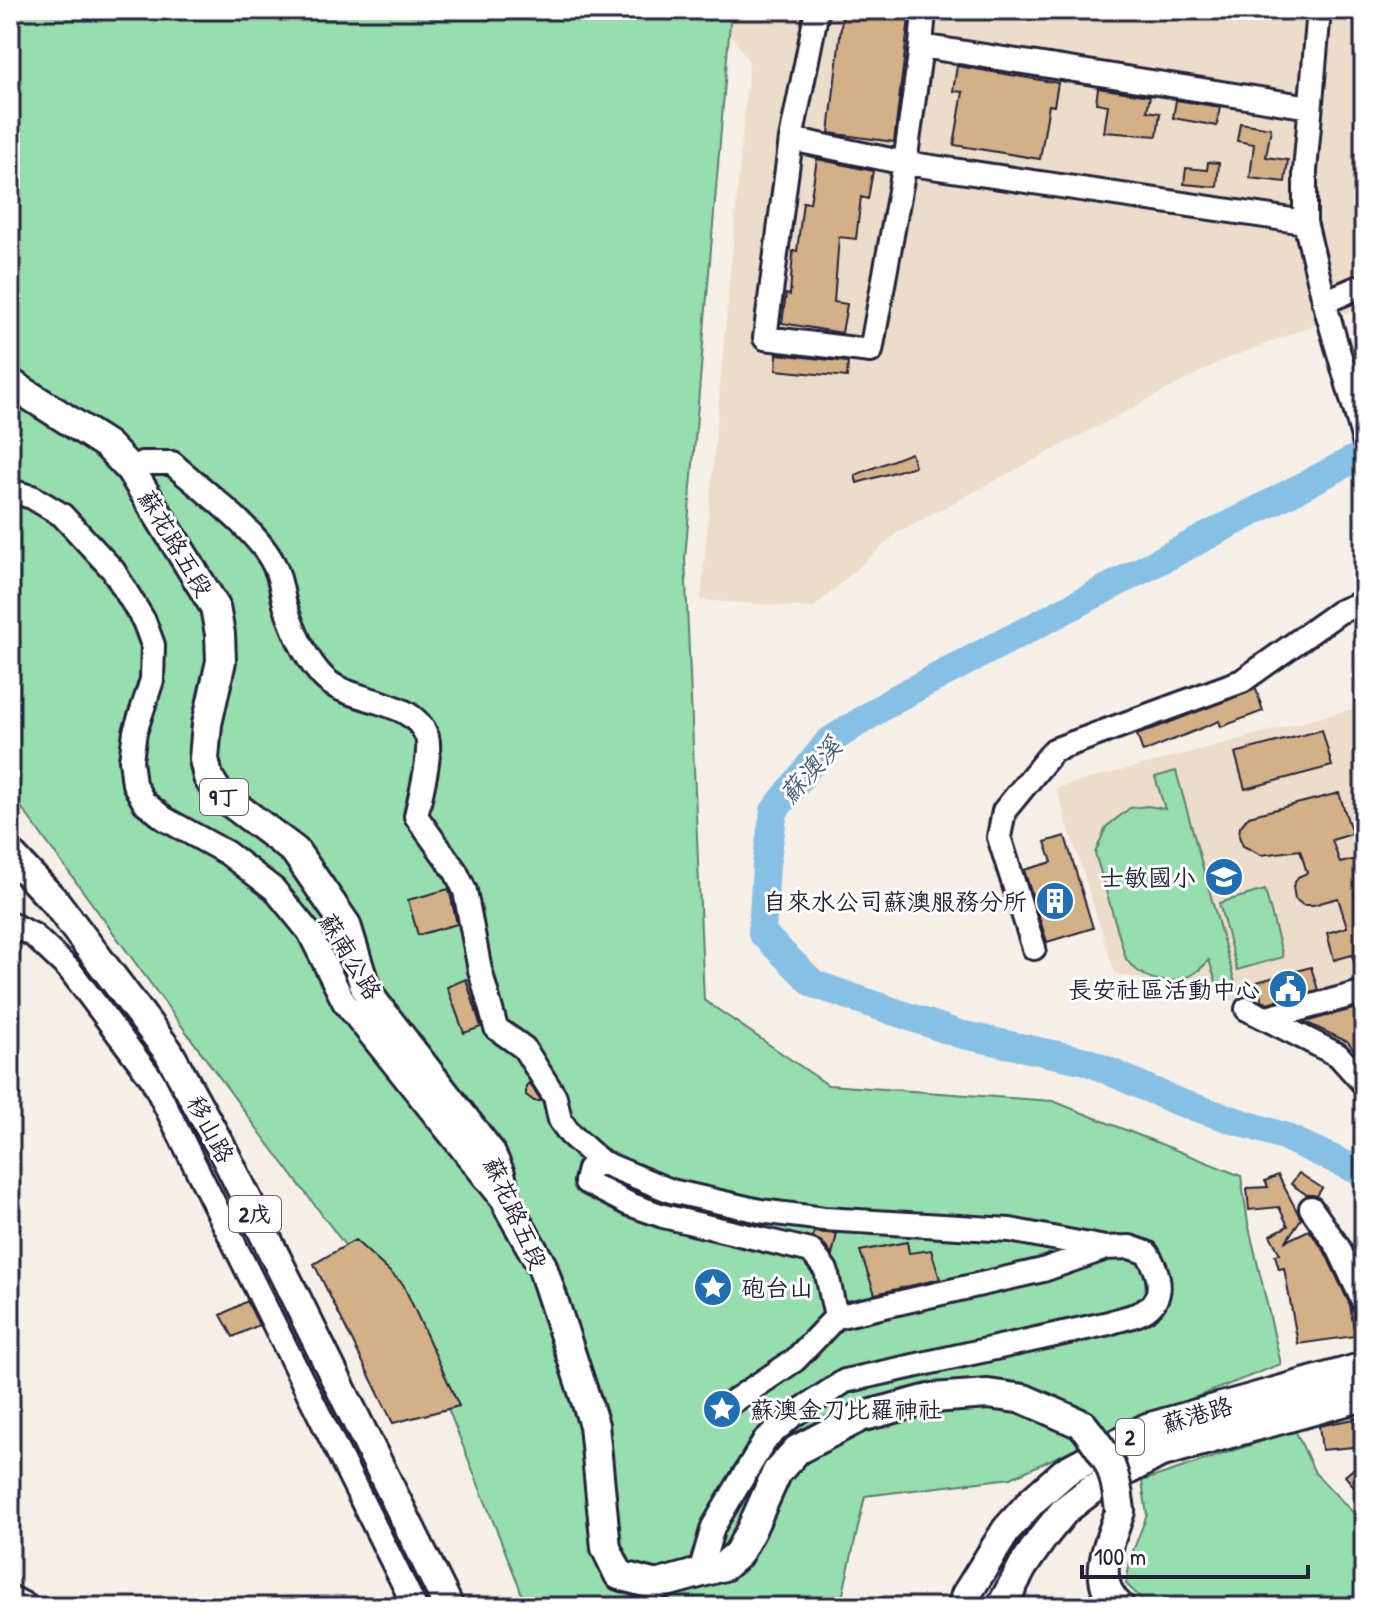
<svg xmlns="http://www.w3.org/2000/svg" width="1374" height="1617" viewBox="0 0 1374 1617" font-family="'Patrick Hand','LXGW WenKai TC',sans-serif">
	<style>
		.built { fill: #ecdcca }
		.green { fill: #96dead; stroke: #5c8074; stroke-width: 2 }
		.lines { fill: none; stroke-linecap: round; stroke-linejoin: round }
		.river { stroke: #86c0e5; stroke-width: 28 }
		.building { fill: #d4b086; stroke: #22223b; stroke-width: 2 }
		.minor-casing { stroke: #22223b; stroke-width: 28 }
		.major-casing { stroke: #22223b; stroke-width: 34 }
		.minor { stroke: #fff; stroke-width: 22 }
		.major { stroke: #fff; stroke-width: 28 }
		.rail { stroke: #22223b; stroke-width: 5; stroke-dasharray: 12 6; stroke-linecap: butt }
		.major-bridge-casing { stroke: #22223b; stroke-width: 34; stroke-linecap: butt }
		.major-bridge { stroke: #fff; stroke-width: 28 }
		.labels { text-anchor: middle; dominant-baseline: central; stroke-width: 6; stroke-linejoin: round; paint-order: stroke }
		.shield { fill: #fff; stroke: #646476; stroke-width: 2 }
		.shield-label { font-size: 22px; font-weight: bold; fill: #22223b }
		.street-label { font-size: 24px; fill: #22223b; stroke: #fff }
		.poi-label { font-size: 24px; fill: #22223b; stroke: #fff; text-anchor: end }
		.water-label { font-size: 26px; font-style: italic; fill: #455976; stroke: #fff }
	</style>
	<rect width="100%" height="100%" fill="#f6efe7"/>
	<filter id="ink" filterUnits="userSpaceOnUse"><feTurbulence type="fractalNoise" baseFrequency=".0125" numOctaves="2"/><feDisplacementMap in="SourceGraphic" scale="16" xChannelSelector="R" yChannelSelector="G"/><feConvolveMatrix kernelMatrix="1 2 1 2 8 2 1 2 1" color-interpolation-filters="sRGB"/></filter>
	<g filter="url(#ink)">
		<!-- built -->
		<path class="built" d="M715 10H1364V306L1221 361 898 532 813 608 701 600 749 62Z
			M1364 706V984L1319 996 1311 968 1257 982 1264 1008 1115 973 1056 788Z"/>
		<!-- green -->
		<path class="green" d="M10 10H731L685 559 704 1000 828 1085 1053 1101 1241 1176 1248 1223 1281 1364 1137 1420 1011 1478 865 1496 840 1607H525L519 1586 425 1351 267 1142 10 792Z
			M1176 771 1237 990 1220 994 1209 960C1186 988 1148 988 1126 959L1095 853 1106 827 1130 808 1148 806 1165 809 1155 777Z
			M1265 890 1283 957 1237 970 1219 903Z
			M1295 1430 1315 1473 1364 1524V1603L1352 1607H1150L1126 1584 1131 1556 1147 1515 1142 1481Z
			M1091 1593 1100 1607H1062Z"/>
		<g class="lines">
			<!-- river -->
			<path class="river" d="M1364 454 895 699 828 742 774 811 766 865 762 933 814 984 959 1034 1086 1061 1178 1102 1283 1136 1364 1173"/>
		</g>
		<!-- building -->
		<path class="building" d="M843 10H910L894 142 829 133Z
			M957 66 1058 83 1054 106 1049 105 1040 159 954 145 963 92 953 91Z
			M1098 88 1150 96 1147 111 1160 113 1157 136 1104 132 1108 105 1096 103Z
			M1176 100 1220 107 1217 126 1173 118Z
			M1240 123 1271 128 1266 157 1288 160 1285 182 1250 178 1254 144 1237 141Z
			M817 159 873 171 868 199 861 197 856 239 839 237 834 302 847 304 842 333 782 323 786 294 790 295 793 251H797L803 202 810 203Z
			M1208 162 1219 163 1217 187 1184 184 1186 168 1207 170Z
			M777 354 848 362 847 377 776 370Z
			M911 453 915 466 857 483 855 475Z
			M1256 689 1263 711 1221 727 1219 721 1143 752 1137 735Z
			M1322 730 1332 766 1245 789 1235 753Z
			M1339 793 1352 834 1332 840 1340 863 1364 857V890L1354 893 1361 918 1364 917V978L1359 979 1352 955 1334 960 1327 933 1347 927 1338 898 1313 905H1303L1295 899 1293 886 1298 877 1307 873 1300 850 1261 855 1243 846 1239 836 1240 827 1249 816Z
			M1065 836 1093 928 1047 942 1024 870 1052 862 1045 842Z
			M449 889 457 924 418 935 408 900Z
			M1311 967 1318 990 1267 1003 1262 1001 1257 982Z
			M466 979 481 1027 464 1033 447 987Z
			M1364 1006V1063L1348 1042 1305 1022Z
			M529 1083 541 1100 540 1101H534L526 1095V1086Z
			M1299 1173 1322 1188 1317 1196 1307 1195 1291 1184Z
			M1278 1175 1301 1219 1286 1241 1309 1230 1325 1252 1350 1305 1355 1336 1298 1344 1284 1268 1279 1269 1275 1255 1280 1254 1270 1235 1288 1226 1279 1207 1249 1210 1247 1188 1268 1187 1265 1181Z
			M814 1232 837 1234 832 1255 822 1242 813 1237Z
			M355 1240 403 1284 459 1406 393 1423 314 1264Z
			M907 1242 909 1253 931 1250 940 1279 875 1294 860 1251Z
			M247 1301 259 1325 233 1337 221 1315Z
			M1364 1417V1446L1322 1450 1319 1426Z
			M1364 1460V1499L1345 1476Z"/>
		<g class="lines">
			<!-- minor casing -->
			<g class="minor-casing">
				<path id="minor" d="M817 10 791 139 765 338 871 351 905 163 921 46
					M924 10 921 46 1310 107
					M1319 10 1305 171V222L1327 312 1364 440
					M791 139 905 163 1305 222
					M1324 302 1364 285
					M130 469 142 463H172C201 489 260 532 275 567 281 579 282 595 286 608 294 632 306 660 324 678 350 704 413 697 427 737 432 754 420 797 416 816L456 872 465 891 480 970 496 1028 524 1048 555 1097 560 1120 570 1134 601 1162 671 1191 760 1211 824 1219 1010 1230 1105 1248 1130 1247 1147 1253C1158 1270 1167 1295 1146 1310 1136 1317 1119 1319 1109 1323L845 1381 792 1416 765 1440 713 1527 700 1572
					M10 491 32 497 62 515 113 570 144 621 153 645 152 680 135 732 131 760 134 784 144 802 165 819 227 853 274 889 309 932 344 1002 506 1204
					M10 924 33 935 70 970 152 1079 415 1607
					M1034 948 999 837 1004 811 1054 750 1242 681 1339 612 1364 602
					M1247 1009 1338 1055 1364 1084
					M1267 1018 1364 992
					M601 1162 589 1169 586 1182 629 1204 663 1216 811 1251 826 1270 836 1317
					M1311 1208 1338 1247 1364 1303
					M722 1409 795 1360 836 1317 1043 1270 1103 1249
					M10 1597 29 1607"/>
			</g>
			<!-- major casing -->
			<g class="major-casing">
				<path id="major" d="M10 383 107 445 130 469 215 607 220 634 221 661 207 724 204 759 208 777 218 793 295 851 346 925 365 987 374 1002 490 1152 500 1174 509 1208 542 1266 594 1425 606 1548 619 1575 656 1585 724 1566 738 1554 751 1530 777 1472 797 1450 860 1417 933 1398 988 1394 1024 1399 1083 1425
					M10 854 57 904 168 1051 223 1151 449 1607
					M1120 1511C1110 1544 1089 1580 1120 1607
					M962 1607 966 1595 1007 1529 1033 1500 1066 1471 1147 1428 1364 1367
					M1001 1607 1023 1566 1043 1537 1065 1510 1091 1490 1159 1453 1364 1396"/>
			</g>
			<!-- minor -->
			<use href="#minor" class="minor"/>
			<!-- major -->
			<use href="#major" class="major"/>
			<!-- rail -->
			<path class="rail" d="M1022 1607V1600"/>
			<!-- major-bridge casing -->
			<g class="major-bridge-casing">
				<path id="major-bridge" d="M1083 1425C1110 1460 1115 1467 1120 1511"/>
			</g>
			<!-- major-bridge -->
			<use href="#major-bridge" class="major-bridge"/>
		</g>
	</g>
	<!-- icons -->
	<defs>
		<g id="school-disc" transform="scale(2)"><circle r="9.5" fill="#1f6fb2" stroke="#fff"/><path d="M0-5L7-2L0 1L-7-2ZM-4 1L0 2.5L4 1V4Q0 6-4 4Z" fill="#fff"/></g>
		<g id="building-disc" transform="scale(2)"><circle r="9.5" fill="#1f6fb2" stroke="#fff"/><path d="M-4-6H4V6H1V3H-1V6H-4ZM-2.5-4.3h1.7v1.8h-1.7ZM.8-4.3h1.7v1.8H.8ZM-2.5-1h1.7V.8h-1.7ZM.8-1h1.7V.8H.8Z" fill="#fff"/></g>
		<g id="civic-disc" transform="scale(2)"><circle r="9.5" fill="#1f6fb2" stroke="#fff"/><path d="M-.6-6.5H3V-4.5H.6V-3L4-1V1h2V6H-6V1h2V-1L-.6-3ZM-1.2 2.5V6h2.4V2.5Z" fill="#fff"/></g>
		<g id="sight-disc" transform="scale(2)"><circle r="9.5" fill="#1f6fb2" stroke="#fff"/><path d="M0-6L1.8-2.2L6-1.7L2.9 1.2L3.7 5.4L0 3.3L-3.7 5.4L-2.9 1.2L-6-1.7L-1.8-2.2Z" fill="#fff"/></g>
	</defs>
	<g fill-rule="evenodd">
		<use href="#school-disc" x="1224" y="877"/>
		<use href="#building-disc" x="1055" y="901"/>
		<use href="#civic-disc" x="1288" y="989"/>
		<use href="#sight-disc" x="713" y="1287"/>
		<use href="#sight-disc" x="722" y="1409"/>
	</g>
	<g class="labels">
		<!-- shield labels -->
		<g class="shield">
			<rect x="200" y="779" width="48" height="36" rx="6"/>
			<rect x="229" y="1196" width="52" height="36" rx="6"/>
			<rect x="1116" y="1419" width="28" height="36" rx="6"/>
		</g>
		<g class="shield-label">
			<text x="224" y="797">9丁</text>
			<text x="255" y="1214">2戊</text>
			<text x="1130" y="1437">2</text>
		</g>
		<!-- street labels -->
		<g class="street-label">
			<text transform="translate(176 543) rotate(59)">蘇花路五段</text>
			<text transform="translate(351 956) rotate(59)">蘇南公路</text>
			<text transform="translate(211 1129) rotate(62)">移山路</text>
			<text transform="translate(516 1213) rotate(66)">蘇花路五段</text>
			<text transform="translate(1197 1414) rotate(-16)">蘇港路</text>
		</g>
		<!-- poi labels -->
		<g class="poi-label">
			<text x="1196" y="877">士敏國小</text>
			<text x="1027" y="901">自來水公司蘇澳服務分所</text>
			<text x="1260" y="989">長安社區活動中心</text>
			<text x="741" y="1287" text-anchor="start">砲台山</text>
			<text x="750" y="1409" text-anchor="start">蘇澳金刀比羅神社</text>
		</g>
		<!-- water labels -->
		<g class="water-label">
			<text transform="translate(810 770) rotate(-48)">蘇澳溪</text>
		</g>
	</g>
	<!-- margin -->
	<rect width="1374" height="1617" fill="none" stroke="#fff" stroke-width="40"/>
	<rect x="20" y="20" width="1334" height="1577" fill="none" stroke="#22223b" stroke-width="3" filter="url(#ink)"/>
	<!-- scale -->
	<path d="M1082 1565v12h226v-12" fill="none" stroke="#22223b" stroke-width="4"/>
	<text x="1094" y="1565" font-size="24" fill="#22223b" stroke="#ffffff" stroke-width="6" paint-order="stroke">100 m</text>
</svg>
